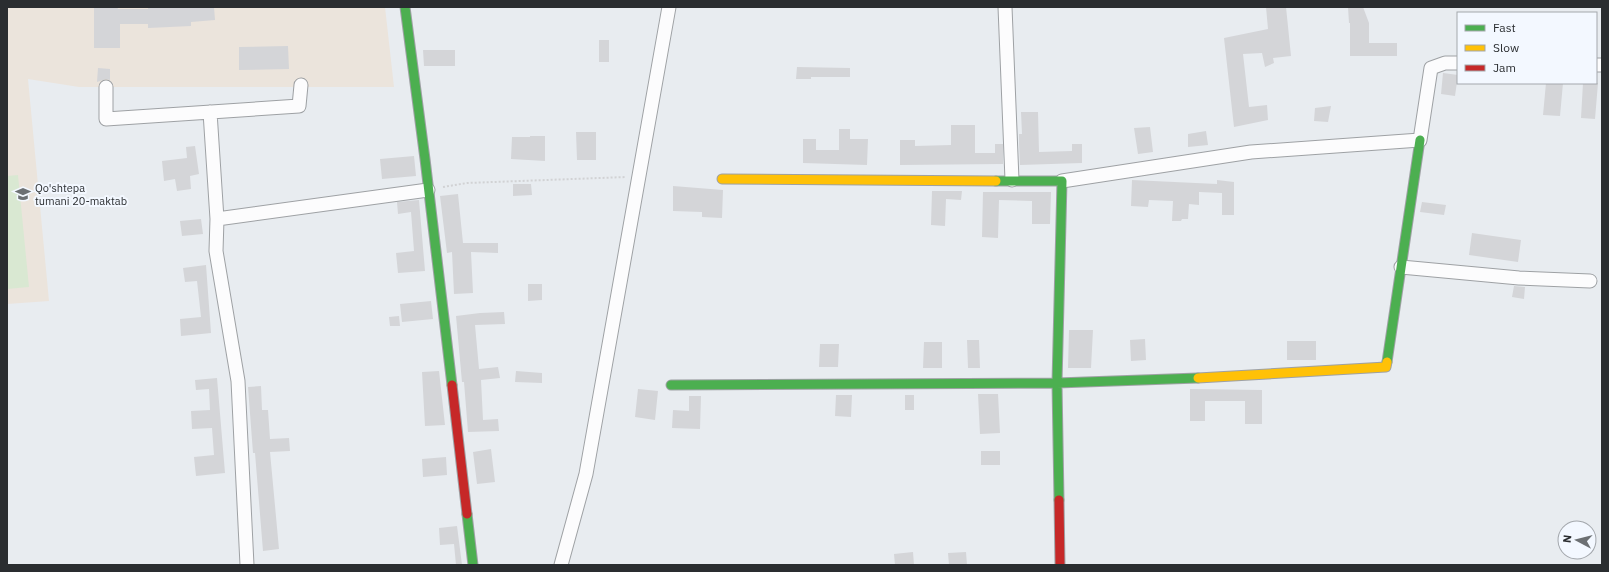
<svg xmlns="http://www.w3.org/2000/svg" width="1609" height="572" viewBox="0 0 1609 572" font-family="'IBM Plex Sans',sans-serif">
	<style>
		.education { fill: #ebe4dc }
		.green { fill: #d9e8d2 }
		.building { fill: #d4d5d8 }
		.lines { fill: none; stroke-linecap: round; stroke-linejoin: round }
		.street-casing { stroke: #9ea1a4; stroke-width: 15 }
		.fast-casing { stroke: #9ea1a4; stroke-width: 11 }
		.slow-casing { stroke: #9ea1a4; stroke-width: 11 }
		.jam-casing { stroke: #9ea1a4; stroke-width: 11 }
		.path { stroke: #d1d2d4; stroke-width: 2; stroke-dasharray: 2 2; stroke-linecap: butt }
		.street { stroke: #fcfcfd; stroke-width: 13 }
		.fast { stroke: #4caf50; stroke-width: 9 }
		.slow { stroke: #ffc107; stroke-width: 9 }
		.jam { stroke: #c62828; stroke-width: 9 }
		.labels { text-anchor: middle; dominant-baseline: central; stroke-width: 4; stroke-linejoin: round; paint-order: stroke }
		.poi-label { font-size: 11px; fill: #2a2d30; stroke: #f3f8ff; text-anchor: start }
	</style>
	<rect width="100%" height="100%" fill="#e8ecf0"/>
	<!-- education -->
	<path class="education" d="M7 7H385L394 87H79L28 79 49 301 7 304Z"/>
	<!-- green -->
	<path class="green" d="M18 175 29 287 7 289V176Z"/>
	<!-- building -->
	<path class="building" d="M94 7H117L118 9H148V7H214L215 20 191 22V26L148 28V24H120V48H94Z
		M1266 7H1286L1291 56 1273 58 1274 63 1265 67 1262 53 1243 54 1249 107 1267 105 1268 120 1234 127 1224 38 1268 29Z
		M1348 7H1363L1369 23V43H1397V56H1350V23H1349Z
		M599 40H609V62H599Z
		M288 46 289 69 239 70V47Z
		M423 50H455V66H424Z
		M797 67 850 68V77H811V79H796Z
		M98 68 110 69V80L106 79 97 82Z
		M1443 73 1458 75 1455 96 1441 94Z
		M1546 83H1563L1560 116 1543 115Z
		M1583 83H1598L1595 119 1581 118Z
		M1331 106 1328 122 1314 121 1315 108Z
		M1021 112H1038L1039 152 1072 151V144H1082V163L1020 165 1019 144V134H1022Z
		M951 125H975V153H995V144H1003V164L900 165V140H915V146L951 145Z
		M1150 127 1153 152 1138 154 1134 128Z
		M839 129H850V139H868L867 165 803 163V139H816V150H839Z
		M1206 131 1208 145 1188 147V134Z
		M576 132H596V160H577Z
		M530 136H545V161L511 159 512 137H530Z
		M195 146 199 174 190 176 191 189 177 191 175 179 164 181 162 161 187 158 186 147Z
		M414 156 416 176 382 179 380 159Z
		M1132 180 1217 184V180L1234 182V215H1222V193L1199 192V205L1189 204 1188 219H1182L1181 221H1172L1173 201 1149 200 1148 207 1131 206Z
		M513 184H531L532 195 513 196Z
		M673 186 723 190 722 218 702 217V212L673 211Z
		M932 191H962L961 200 946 199 945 226 931 225Z
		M983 192H1051L1050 224H1032V201L999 200 998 238 982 237Z
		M458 194 463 243H498V253L471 252 473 293 454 294 452 252 447 253 440 196Z
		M419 200 425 271 398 273 396 253 414 251 411 212 398 214 397 202Z
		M1422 202 1446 205 1444 215 1420 212Z
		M201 219 203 234 182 236 180 221Z
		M1472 233 1521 240 1518 262 1469 255Z
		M206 265 211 333 181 336 180 319 201 317 197 281 185 282 183 268Z
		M528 284H542V300L528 301Z
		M1514 286 1525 287 1524 299 1512 297Z
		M431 301 433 319 402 322 400 304Z
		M504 312 505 324 475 325 479 369 498 367 500 378 481 380 483 420 498 419 499 431 468 432 464 382H462L456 316 480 313Z
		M399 316 400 326H390L389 317Z
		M1069 330H1093L1091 368H1068Z
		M1145 339 1146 360 1131 361 1130 340Z
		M967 340H979L980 368H968Z
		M1287 341H1316V360H1287Z
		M924 342H942V368H923Z
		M820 344H839L838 367H819Z
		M439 371 445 425 425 426 422 372Z
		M516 371 542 373V383L515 382Z
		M217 378 225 473 196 476 194 457 214 455 212 428 192 429 191 411 210 410 209 389 196 390 195 380Z
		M261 386 262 410H268L270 439 289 438 290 451 270 452 279 549 263 551 255 453H253L248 387Z
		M638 389 658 391 655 420 635 417Z
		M1190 389 1262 390V424H1245V401H1205V421H1190Z
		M978 394H998L1000 433 980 434Z
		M836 395H852L851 417 835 416Z
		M905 395H914V410H905Z
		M689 396H701L700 429 672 428 673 410 689 411Z
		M491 449 495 482 477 484 473 452Z
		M981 451H1000V465H981Z
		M446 457 447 475 423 477 422 459Z
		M457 526 462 565H456L454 544 440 545 439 528Z
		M913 552 914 565H895L894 554Z
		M966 552 967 565H949L948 553Z"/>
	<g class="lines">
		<!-- street casing -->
		<g class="street-casing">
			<path id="street" d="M1005 7 1012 180
				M1596 65H1602
				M106 87V119L299 106 301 85
				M210 112 217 219
				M1062 181 1251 152 1420 140 1431 68 1445 63H1458
				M1401 267 1519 278 1590 281
				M247 565 238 381 216 251 217 219 428 190
				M561 565 586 474 669 7"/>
		</g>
		<!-- fast casing -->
		<g class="fast-casing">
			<path id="fast" d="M405 7 425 159 452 385
				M996 181H1062L1057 383 1059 500
				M1387 362 1420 140
				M671 385 1057 383 1198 378
				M467 514 473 565"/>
		</g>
		<!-- slow casing -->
		<g class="slow-casing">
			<path id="slow" d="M722 179 996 181
				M1198 378 1386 367 1387 362"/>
		</g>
		<!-- jam casing -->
		<g class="jam-casing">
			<path id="jam" d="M452 385 467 514
				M1059 500 1060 565"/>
		</g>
		<!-- path -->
		<path class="path" d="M443 187 467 183 626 177"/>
		<!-- street -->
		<use href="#street" class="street"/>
		<!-- fast -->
		<use href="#fast" class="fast"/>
		<!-- slow -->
		<use href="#slow" class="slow"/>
		<!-- jam -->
		<use href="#jam" class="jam"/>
	</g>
	<!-- icons -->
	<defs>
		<g id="school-bare" transform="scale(1.2)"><path d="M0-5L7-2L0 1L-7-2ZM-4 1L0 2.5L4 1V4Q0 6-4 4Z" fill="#6c7073" stroke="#f3f8ff" stroke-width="2.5" paint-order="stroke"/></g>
	</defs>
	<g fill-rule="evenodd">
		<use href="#school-bare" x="23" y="194"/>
	</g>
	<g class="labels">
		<!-- poi labels -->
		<g class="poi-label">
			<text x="35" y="188">Qo'shtepa<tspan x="35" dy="13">tumani 20-maktab</tspan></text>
		</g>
	</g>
	<!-- border -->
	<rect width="1609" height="572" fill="none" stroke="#2a2d30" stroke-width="16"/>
	<!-- legend -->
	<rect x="1457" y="12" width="140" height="72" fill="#f3f8ff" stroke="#a3a7ac"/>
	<rect x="1465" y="25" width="20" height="6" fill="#4caf50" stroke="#a3a7ac"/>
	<text x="1493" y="32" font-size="12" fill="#2a2d30">Fast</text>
	<rect x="1465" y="45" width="20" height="6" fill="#ffc107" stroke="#a3a7ac"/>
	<text x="1493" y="52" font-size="12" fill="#2a2d30">Slow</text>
	<rect x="1465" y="65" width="20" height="6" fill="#c62828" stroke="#a3a7ac"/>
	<text x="1493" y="72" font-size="12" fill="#2a2d30">Jam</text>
	<!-- north arrow -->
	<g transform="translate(1577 540) rotate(277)"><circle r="19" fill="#f3f8ff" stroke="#a3a7ac"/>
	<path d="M0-3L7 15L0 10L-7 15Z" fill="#6c7073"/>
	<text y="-6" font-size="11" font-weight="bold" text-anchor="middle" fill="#2a2d30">N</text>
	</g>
</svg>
